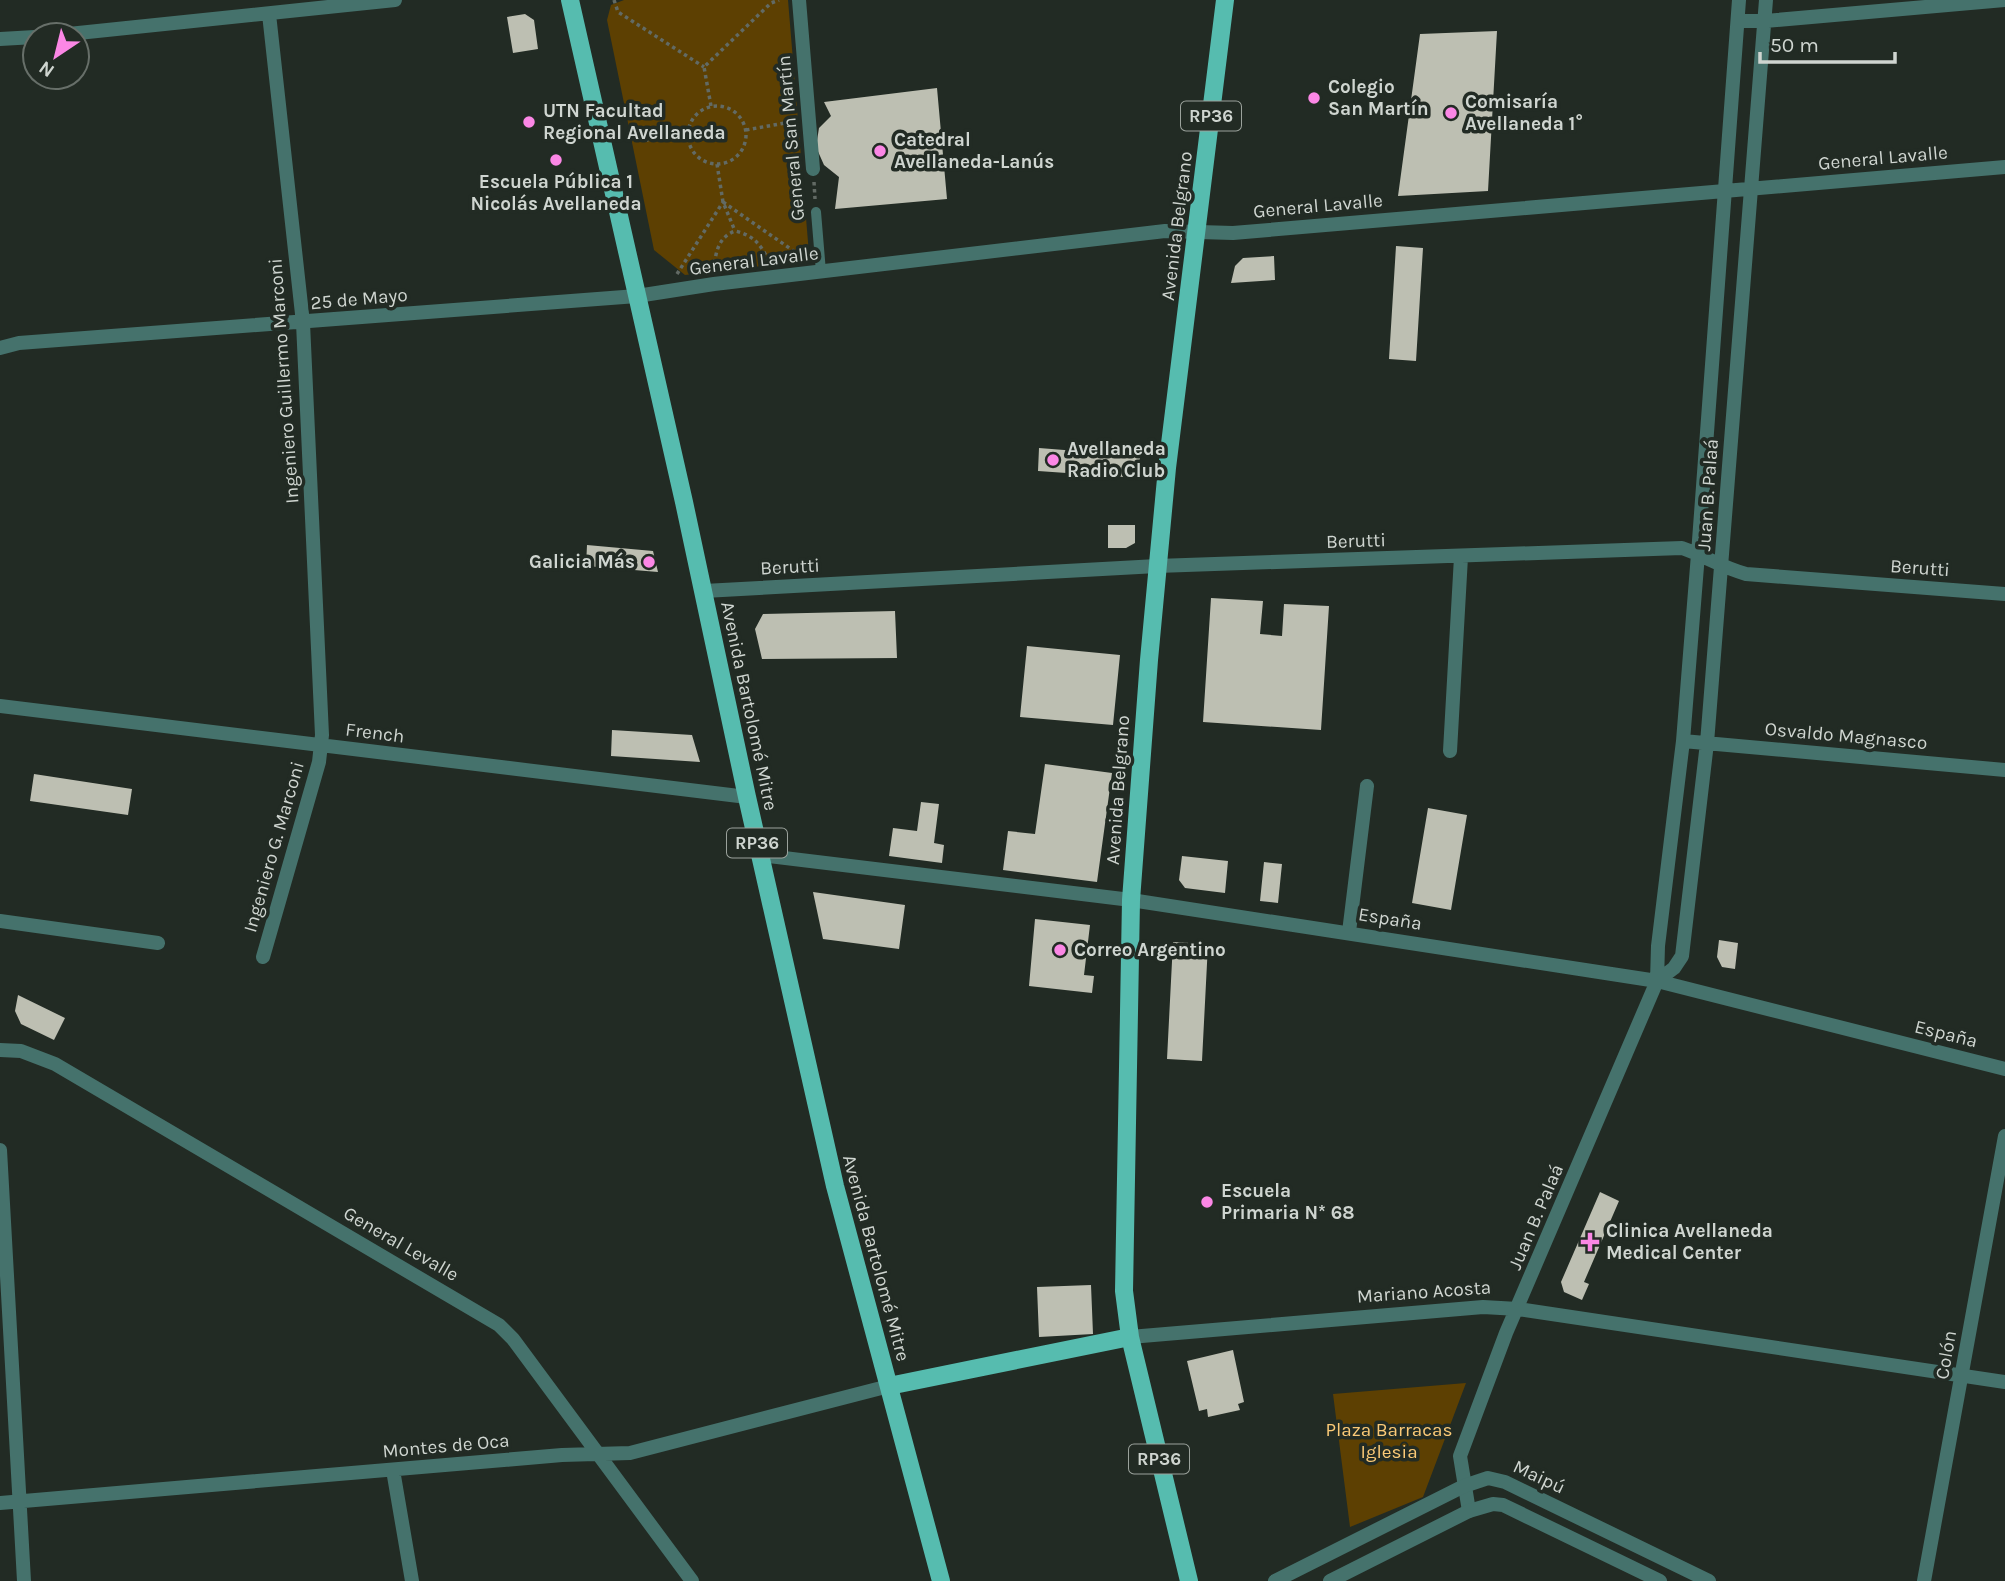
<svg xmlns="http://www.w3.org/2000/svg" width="2005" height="1581" viewBox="0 0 2005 1581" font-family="Karla,sans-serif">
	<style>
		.green { fill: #5d4002 }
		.building { fill: #bdbfb2 }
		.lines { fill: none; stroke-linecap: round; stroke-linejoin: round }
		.path { stroke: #626a64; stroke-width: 3.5; stroke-dasharray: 3.5 3.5; stroke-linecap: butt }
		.service { stroke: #45726c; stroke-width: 10 }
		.pedestrian { stroke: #45726c; stroke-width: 14 }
		.minor { stroke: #45726c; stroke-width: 14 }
		.tertiary { stroke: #45726c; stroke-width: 14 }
		.primary { stroke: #56bcaf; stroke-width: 18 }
		.poi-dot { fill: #fb87e5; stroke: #222b24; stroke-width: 2.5 }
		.labels { text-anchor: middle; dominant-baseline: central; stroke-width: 7; stroke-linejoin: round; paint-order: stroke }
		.shield { fill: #222b24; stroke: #9ba29c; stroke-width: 2 }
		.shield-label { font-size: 18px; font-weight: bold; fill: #cfd5d0 }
		.poi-label { font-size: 19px; font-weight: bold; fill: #cfd5d0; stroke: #222b24; text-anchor: start }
		.street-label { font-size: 19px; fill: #cfd5d0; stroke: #222b24 }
		.park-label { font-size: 19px; fill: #fbca77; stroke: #222b24 }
	</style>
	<rect width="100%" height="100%" fill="#222b24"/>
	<!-- green -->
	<path class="green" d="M624 0H788L809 254 803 261 685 275 654 250 607 20 611 5Z
		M1466 1383 1423 1497 1350 1527 1333 1394Z"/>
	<!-- building -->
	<path class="building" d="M525 14 534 20 538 49 513 53 507 17Z
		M1497 31 1488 191 1398 196 1420 34Z
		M937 88 947 199 835 209 839 177 824 165 816 147 819 128 831 116 824 102Z
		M1396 246 1423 248 1416 361 1389 359Z
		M1274 256 1275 280 1231 283 1235 266 1243 258Z
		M1039 448 1140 456 1138 478 1038 471Z
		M1108 525H1135V543L1126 548H1108Z
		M587 545 653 551 658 572 586 566Z
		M1211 598 1263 601 1260 634 1282 636 1284 604 1329 606 1321 730 1203 722Z
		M895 611 897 658 762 659 755 629 763 614Z
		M1027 646 1120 655 1113 725 1020 717Z
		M612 730 692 735 700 762 611 756Z
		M1045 764 1112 773 1097 882 1003 870 1008 831 1035 834Z
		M34 774 132 789 128 815 30 801Z
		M921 802 939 804 934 843 944 845 942 863 889 856 893 828 917 831Z
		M1428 808 1467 815 1451 910 1412 903Z
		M1182 856 1228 861 1225 893 1185 888 1179 880Z
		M1264 862 1282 864 1278 903 1260 901Z
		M813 892 905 905 899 949 823 939Z
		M1035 919 1090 925 1084 975 1094 976 1092 993 1029 986Z
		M1719 940 1738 943 1735 969 1722 967 1717 957Z
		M1173 942 1208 944 1202 1061 1167 1059Z
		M18 995 65 1018 54 1040 21 1024 15 1011Z
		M1600 1192 1619 1201 1584 1282 1589 1284 1582 1300 1564 1292 1561 1282Z
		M1091 1285 1093 1334 1039 1337 1037 1287Z
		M1233 1350 1244 1402 1238 1404 1240 1410 1208 1417 1207 1409 1199 1411 1187 1361Z"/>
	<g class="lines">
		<!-- path -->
		<path class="path" d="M614 0 618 12 704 67
			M711 106 704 67 771 3 779 0
			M688 135a29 29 0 1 1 58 0a29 29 0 1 1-58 0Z
			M746 130 796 121
			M638 140H689
			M717 164 723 202 735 231
			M814 182 815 199
			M723 202 795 252 798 259
			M714 270C715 254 718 237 735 231 753 235 761 244 769 262
			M677 274 723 202"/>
		<!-- service -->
		<path class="service" d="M816 212 821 272"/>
		<!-- pedestrian -->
		<path class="pedestrian" d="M799 0 813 169"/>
		<!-- minor -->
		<path class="minor" d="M1738 21H1765L2005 0
			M59 35 395 0
			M0 39 35 37
			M0 348 19 343 637 296 714 284 1165 231 1233 233 2005 167
			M704 591 1157 566 1682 548C1705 556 1721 567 1746 574L2005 594
			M0 706 747 797
			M1683 741 2005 770
			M1450 751 1461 557
			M760 855 1131 900 1657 981 2005 1069
			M0 921 158 943
			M1349 932 1367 786
			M263 957 319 762 322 735 303 323 269 14
			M1657 981 1674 968 1682 956 1707 743 1766 0
			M0 1050 21 1051 55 1064 499 1325 513 1339 692 1581
			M0 1150 24 1581
			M1130 1337 1483 1307 1518 1309 2005 1382
			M393 1470 412 1581
			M0 1503 562 1455 630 1453 889 1386
			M1469 1511 1460 1456 1506 1333 1657 981 1658 946 1683 741 1698 554 1739 0
			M1924 1581 2005 1136"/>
		<!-- tertiary -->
		<path class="tertiary" d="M1275 1581 1464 1486 1488 1478 1505 1482 1709 1581
			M1330 1581 1469 1511 1493 1504 1503 1505 1660 1581"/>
		<!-- primary -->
		<path class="primary" d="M570 0 684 502 747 797 835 1186 941 1581
			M889 1386 1130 1337
			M1189 1581 1130 1337 1124 1291 1131 900 1149 660 1167 468 1225 0"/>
	</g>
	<!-- markers -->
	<g class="poi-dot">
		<circle cx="1314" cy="98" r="7"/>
		<circle cx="1451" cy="113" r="7"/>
		<circle cx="529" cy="122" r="7"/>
		<circle cx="880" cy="151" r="7"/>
		<circle cx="556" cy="160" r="7"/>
		<circle cx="1053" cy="460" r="7"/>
		<circle cx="649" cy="562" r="7"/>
		<circle cx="1060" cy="950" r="7"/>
		<circle cx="1207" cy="1202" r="7"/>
		<path d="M1586.5 1231.5h7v7h7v7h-7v7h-7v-7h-7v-7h7z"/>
	</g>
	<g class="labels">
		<!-- shield labels -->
		<g class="shield">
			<rect x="1181" y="101.5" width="60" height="29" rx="5"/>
			<rect x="727" y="828.5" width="60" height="29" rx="5"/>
			<rect x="1129" y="1444.5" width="60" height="29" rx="5"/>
		</g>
		<g class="shield-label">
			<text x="1211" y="116">RP36</text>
			<text x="757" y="843">RP36</text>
			<text x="1159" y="1459">RP36</text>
		</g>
		<!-- poi labels -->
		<g class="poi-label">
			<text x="1328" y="87">Colegio<tspan x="1328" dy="22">San Martín</tspan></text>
			<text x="1465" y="102">Comisaría<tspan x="1465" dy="22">Avellaneda 1°</tspan></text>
			<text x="543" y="111">UTN Facultad<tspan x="543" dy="22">Regional Avellaneda</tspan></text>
			<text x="894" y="140">Catedral<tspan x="894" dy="22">Avellaneda-Lanús</tspan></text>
			<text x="556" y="182" text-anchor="middle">Escuela Pública 1<tspan x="556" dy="22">Nicolás Avellaneda</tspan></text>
			<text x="1067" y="449">Avellaneda<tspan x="1067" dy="22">Radio Club</tspan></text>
			<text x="635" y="562" text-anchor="end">Galicia Más</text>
			<text x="1074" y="950">Correo Argentino</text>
			<text x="1221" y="1191">Escuela<tspan x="1221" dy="22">Primaria N* 68</tspan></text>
			<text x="1606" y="1231">Clinica Avellaneda<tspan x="1606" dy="22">Medical Center</tspan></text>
		</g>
		<!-- street labels -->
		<g class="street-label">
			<text transform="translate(791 138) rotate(-95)">General San Martín</text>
			<text transform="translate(1883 158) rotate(-5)">General Lavalle</text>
			<text transform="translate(1318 206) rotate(-5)">General Lavalle</text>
			<text transform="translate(1177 226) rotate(-83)">Avenida Belgrano</text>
			<text transform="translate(754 261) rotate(-7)">General Lavalle</text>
			<text transform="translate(359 299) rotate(-5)">25 de Mayo</text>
			<text transform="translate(284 381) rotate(-94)">Ingeniero Guillermo Marconi</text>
			<text transform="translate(1708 495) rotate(-86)">Juan B. Palaá</text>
			<text transform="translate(1356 541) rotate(-2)">Berutti</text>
			<text transform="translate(790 567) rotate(-3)">Berutti</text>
			<text transform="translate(1920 568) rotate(4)">Berutti</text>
			<text transform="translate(749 706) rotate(78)">Avenida Bartolomé Mitre</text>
			<text transform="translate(375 733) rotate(7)">French</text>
			<text transform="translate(1846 736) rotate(5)">Osvaldo Magnasco</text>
			<text transform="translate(1118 790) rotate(-86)">Avenida Belgrano</text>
			<text transform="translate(274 847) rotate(-74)">Ingeniero G. Marconi</text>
			<text transform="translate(1390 919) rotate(9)">España</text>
			<text transform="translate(1946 1034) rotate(14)">España</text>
			<text transform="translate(1536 1217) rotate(-67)">Juan B. Palaá</text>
			<text transform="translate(401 1244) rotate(30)">General Levalle</text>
			<text transform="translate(876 1258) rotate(75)">Avenida Bartolomé Mitre</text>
			<text transform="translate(1424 1292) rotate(-4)">Mariano Acosta</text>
			<text transform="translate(1946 1355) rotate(-80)">Colón</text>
			<text transform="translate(446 1446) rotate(-5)">Montes de Oca</text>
			<text transform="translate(1539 1477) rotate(25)">Maipú</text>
		</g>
		<!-- park labels -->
		<g class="park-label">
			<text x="1389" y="1430">Plaza Barracas<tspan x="1389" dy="22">Iglesia</tspan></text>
		</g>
	</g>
	<!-- north arrow -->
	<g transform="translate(56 56) rotate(215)"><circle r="33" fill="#222b24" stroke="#676f69" stroke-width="2"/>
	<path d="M0-5L12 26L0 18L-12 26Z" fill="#fb87e5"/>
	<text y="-10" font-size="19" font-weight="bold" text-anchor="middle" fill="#cfd5d0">N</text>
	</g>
	<!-- scale -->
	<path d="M1760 52v10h135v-10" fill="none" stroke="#cfd5d0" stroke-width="3.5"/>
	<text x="1770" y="52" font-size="21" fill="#cfd5d0" stroke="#222b24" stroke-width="5" paint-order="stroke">50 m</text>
</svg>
